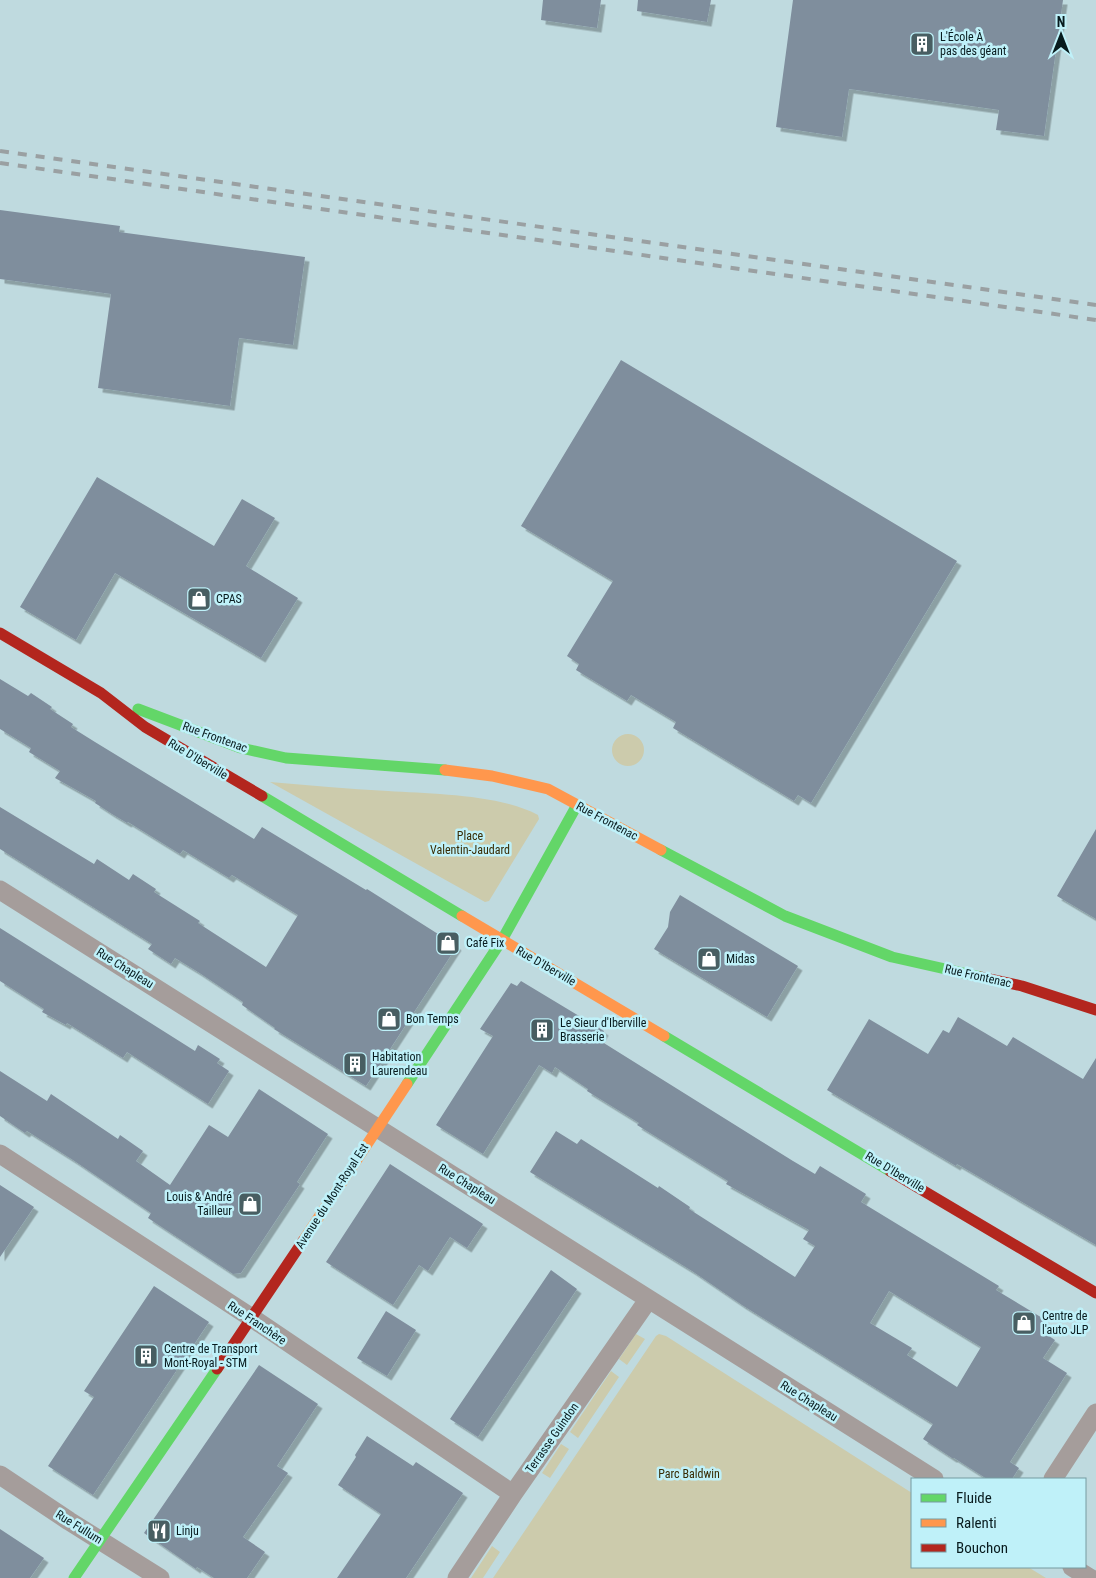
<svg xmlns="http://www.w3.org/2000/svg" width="1096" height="1578" viewBox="0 0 1096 1578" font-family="'Roboto Condensed',sans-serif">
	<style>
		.green { fill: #cccbac }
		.building { fill: #7f8e9d; fill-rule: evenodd; filter: url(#shadow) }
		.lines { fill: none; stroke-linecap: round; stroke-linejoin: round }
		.street { stroke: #a59d9b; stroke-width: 19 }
		.fast { stroke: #63d668; stroke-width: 11 }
		.slow { stroke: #ff974d; stroke-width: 11 }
		.jam { stroke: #b3261e; stroke-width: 11 }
		.rail { stroke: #9aa0a2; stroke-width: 4; stroke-dasharray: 9 9; stroke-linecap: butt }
		.labels { text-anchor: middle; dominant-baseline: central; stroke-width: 5; stroke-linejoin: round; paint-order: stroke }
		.poi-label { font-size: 12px; fill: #081b1e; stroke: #bff1f9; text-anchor: start }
		.street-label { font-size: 12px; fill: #081b1e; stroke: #bff1f9 }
		.park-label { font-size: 12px; fill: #382b03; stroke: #bff1f9 }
	</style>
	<defs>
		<filter id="shadow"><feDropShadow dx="4.5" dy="4.5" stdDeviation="0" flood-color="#0004"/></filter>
	</defs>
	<rect width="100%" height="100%" fill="#bfdadf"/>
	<!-- green -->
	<path class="green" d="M612 750a16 16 0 1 1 32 0a16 16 0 1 1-32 0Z
		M270 782C309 785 348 789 388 791 433 794 498 794 538 815L539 819 489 901 485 902Z
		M636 1334 645 1339 627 1365 619 1359Z
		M659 1334 666 1336 912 1493V1567H1028L1046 1578H493L656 1336Z
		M611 1371 619 1377 578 1438 570 1432Z
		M561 1444 569 1449 550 1478 542 1473Z
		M492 1546 500 1552 483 1578H471Z"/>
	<!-- building -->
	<path class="building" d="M543 0H601L597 28 541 20Z
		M638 0H711L707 22 637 11Z
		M793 0H1063L1044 136 996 130 999 110 849 89 842 137 776 127Z
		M0 210 120 226 119 232 305 257 293 345 239 338 230 406 98 388 111 294 0 279Z
		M621 360 957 561 811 803 798 795 794 801 673 728 676 722 631 695 627 701 576 670 579 664 567 656 613 581 521 526Z
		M97 477 214 546 242 499 275 518 246 566 298 598 261 658 115 573 76 640 20 607Z
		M0 679 28 696 31 693 52 707 50 709 73 724 71 727 95 742 254 839 262 827 366 890 367 889 457 946 366 1086 274 1029 275 1028 242 1005 243 1002 198 972 175 958 171 964 148 949 152 944 0 849V807L94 864 97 859 129 880 133 874 156 889 154 892 200 921 198 923 266 967 298 915 232 875 229 878 183 850 180 854 128 822 127 823 112 814 95 803 96 801 55 778 60 771 29 752 31 748 0 729Z
		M1096 829V919L1057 896Z
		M680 895 798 966 767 1017 654 949 668 927 670 912Z
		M0 928 195 1051 198 1045 220 1059 217 1063 229 1071 208 1104 127 1052 123 1058 67 1023 66 1025 42 1012 44 1009 0 981Z
		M521 981 604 1031 599 1040 793 1161 815 1174 820 1166 866 1194 861 1202 999 1286 996 1290 1044 1319 1046 1334 1055 1340 1043 1358 1067 1373 1010 1462 1019 1468 1012 1479H987L954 1458H952L923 1439 933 1424 742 1305 692 1271 530 1172 556 1131 577 1144 581 1139 658 1188 659 1186 690 1207 689 1209 795 1277 815 1246 803 1239 809 1230 726 1184 728 1181 637 1125 639 1123 587 1091 588 1089 555 1067 552 1073 539 1065 483 1154 436 1125 493 1036 480 1029 511 983 517 986ZM889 1291 981 1347 957 1387 907 1355 912 1348 870 1323Z
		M958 1017 1007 1046 1013 1037 1083 1079 1096 1058V1245L957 1164 956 1166 827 1090 869 1019 928 1054 943 1030 949 1033Z
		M0 1071 47 1101 51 1094 118 1139 120 1135 143 1151 136 1161 170 1185 209 1125 228 1137 259 1089 328 1134 297 1182 300 1184 241 1273 233 1274 148 1218 151 1213 73 1160 27 1131 25 1133 0 1116Z
		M390 1164 483 1224 467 1248 450 1237 428 1271 419 1265 393 1305 326 1262Z
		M0 1185 34 1207 0 1257Z
		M551 1270 577 1289 478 1437 450 1419Z
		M154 1286 209 1322 93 1495 48 1466 94 1397 84 1391Z
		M386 1311 416 1330 387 1376 357 1358Z
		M259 1365 318 1404 277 1466 288 1473 243 1537 265 1552 247 1578H214L197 1567 196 1569 144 1533Z
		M367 1436 413 1466 416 1462 463 1493 406 1578H337L381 1514 338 1485 356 1457 355 1455Z
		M0 1529 44 1558 30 1578H0Z"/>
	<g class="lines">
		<!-- street -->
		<path class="street" d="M0 890 934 1479
			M0 1154 252 1318 513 1494
			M0 1475 69 1521 160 1578
			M1053 1479 1096 1413
			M1072 1567 1090 1578
			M457 1578 513 1494 648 1300"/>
		<!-- fast -->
		<path class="fast" d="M138 709 241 748 286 758 445 770
			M262 796 462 916
			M661 850 785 916 892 957 981 977
			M664 1036 890 1171
			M407 1084 502 940 577 805
			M74 1578 217 1369"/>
		<!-- slow -->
		<path class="slow" d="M445 770 492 776 548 789 661 850
			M462 916 664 1036
			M303 1241 407 1084"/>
		<!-- jam -->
		<path class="jam" d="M0 633 101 693 145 727 262 796
			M981 977 1022 986 1096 1010
			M890 1171 1096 1293
			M217 1369 303 1241"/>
		<!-- rail -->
		<path class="rail" d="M0 151 1096 305
			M0 163 1096 320"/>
	</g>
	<!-- icons -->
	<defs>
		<g id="building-square" transform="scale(1.25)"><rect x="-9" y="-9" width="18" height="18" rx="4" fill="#485e62" stroke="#bff1f9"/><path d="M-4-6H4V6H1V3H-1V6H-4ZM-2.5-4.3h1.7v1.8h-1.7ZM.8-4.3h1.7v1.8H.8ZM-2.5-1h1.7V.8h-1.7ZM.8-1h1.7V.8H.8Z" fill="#fff"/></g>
		<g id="shop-square" transform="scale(1.25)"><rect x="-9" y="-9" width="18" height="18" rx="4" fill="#485e62" stroke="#bff1f9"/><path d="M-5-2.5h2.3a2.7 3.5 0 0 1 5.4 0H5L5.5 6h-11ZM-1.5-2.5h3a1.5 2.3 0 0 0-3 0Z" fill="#fff"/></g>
		<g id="restaurant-square" transform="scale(1.25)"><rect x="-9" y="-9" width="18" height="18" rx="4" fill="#485e62" stroke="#bff1f9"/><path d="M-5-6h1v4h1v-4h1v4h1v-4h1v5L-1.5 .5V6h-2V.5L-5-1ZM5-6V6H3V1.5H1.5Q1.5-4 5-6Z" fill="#fff"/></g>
	</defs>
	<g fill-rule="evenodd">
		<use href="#building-square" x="922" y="44"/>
		<use href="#shop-square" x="199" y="599"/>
		<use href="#shop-square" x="448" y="943"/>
		<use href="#shop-square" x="709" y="959"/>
		<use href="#shop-square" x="389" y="1019"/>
		<use href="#building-square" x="542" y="1030"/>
		<use href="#building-square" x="355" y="1064"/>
		<use href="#shop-square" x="250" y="1204"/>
		<use href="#shop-square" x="1024" y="1323"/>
		<use href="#building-square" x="146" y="1356"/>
		<use href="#restaurant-square" x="159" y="1531"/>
	</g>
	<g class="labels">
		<!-- poi labels -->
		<g class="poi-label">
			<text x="940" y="37">L'École À<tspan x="940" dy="14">pas des géant</tspan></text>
			<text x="216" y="599">CPAS</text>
			<text x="466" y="943">Café Fix</text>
			<text x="726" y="959">Midas</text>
			<text x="406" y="1019">Bon Temps</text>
			<text x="560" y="1023">Le Sieur d'Iberville<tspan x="560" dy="14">Brasserie</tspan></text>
			<text x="372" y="1057">Habitation<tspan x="372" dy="14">Laurendeau</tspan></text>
			<text x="232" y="1197" text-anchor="end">Louis &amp; André<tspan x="232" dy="14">Tailleur</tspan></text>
			<text x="1042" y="1316">Centre de<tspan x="1042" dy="14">l'auto JLP</tspan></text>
			<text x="164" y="1349">Centre de Transport<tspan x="164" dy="14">Mont-Royal - STM</tspan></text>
			<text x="176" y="1531">Linju</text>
		</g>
		<!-- street labels -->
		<g class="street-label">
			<text transform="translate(215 737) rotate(20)">Rue Frontenac</text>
			<text transform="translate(198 759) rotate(31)">Rue D'Iberville</text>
			<text transform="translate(607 821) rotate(28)">Rue Frontenac</text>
			<text transform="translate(546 966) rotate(30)">Rue D'Iberville</text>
			<text transform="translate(125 968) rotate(32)">Rue Chapleau</text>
			<text transform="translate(978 976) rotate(13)">Rue Frontenac</text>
			<text transform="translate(895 1172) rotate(31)">Rue D'Iberville</text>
			<text transform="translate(467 1184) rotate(32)">Rue Chapleau</text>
			<text transform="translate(332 1196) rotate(-57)">Avenue du Mont-Royal Est</text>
			<text transform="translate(257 1323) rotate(34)">Rue Franchère</text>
			<text transform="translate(809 1401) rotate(32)">Rue Chapleau</text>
			<text transform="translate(552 1438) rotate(-55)">Terrasse Guindon</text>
			<text transform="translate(79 1527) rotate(32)">Rue Fullum</text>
		</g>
		<!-- park labels -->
		<g class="park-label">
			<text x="470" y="836">Place<tspan x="470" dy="14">Valentin-Jaudard</tspan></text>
			<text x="689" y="1474">Parc Baldwin</text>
		</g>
	</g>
	<!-- legend -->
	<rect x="911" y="1478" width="175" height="90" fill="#bff1f9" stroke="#769ba1"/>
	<rect x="921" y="1494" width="25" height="8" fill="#63d668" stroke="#769ba1"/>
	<text x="956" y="1503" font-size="15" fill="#081b1e">Fluide</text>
	<rect x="921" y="1519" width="25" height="8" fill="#ff974d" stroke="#769ba1"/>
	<text x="956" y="1528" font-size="15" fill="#081b1e">Ralenti</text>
	<rect x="921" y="1544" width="25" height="8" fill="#b3261e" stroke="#769ba1"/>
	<text x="956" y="1553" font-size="15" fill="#081b1e">Bouchon</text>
	<!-- north arrow -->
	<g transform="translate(1061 35)" stroke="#bff1f9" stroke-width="4" paint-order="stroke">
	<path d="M0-4L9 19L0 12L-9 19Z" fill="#081b1e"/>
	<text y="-8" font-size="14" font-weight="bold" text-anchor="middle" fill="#081b1e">N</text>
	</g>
</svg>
